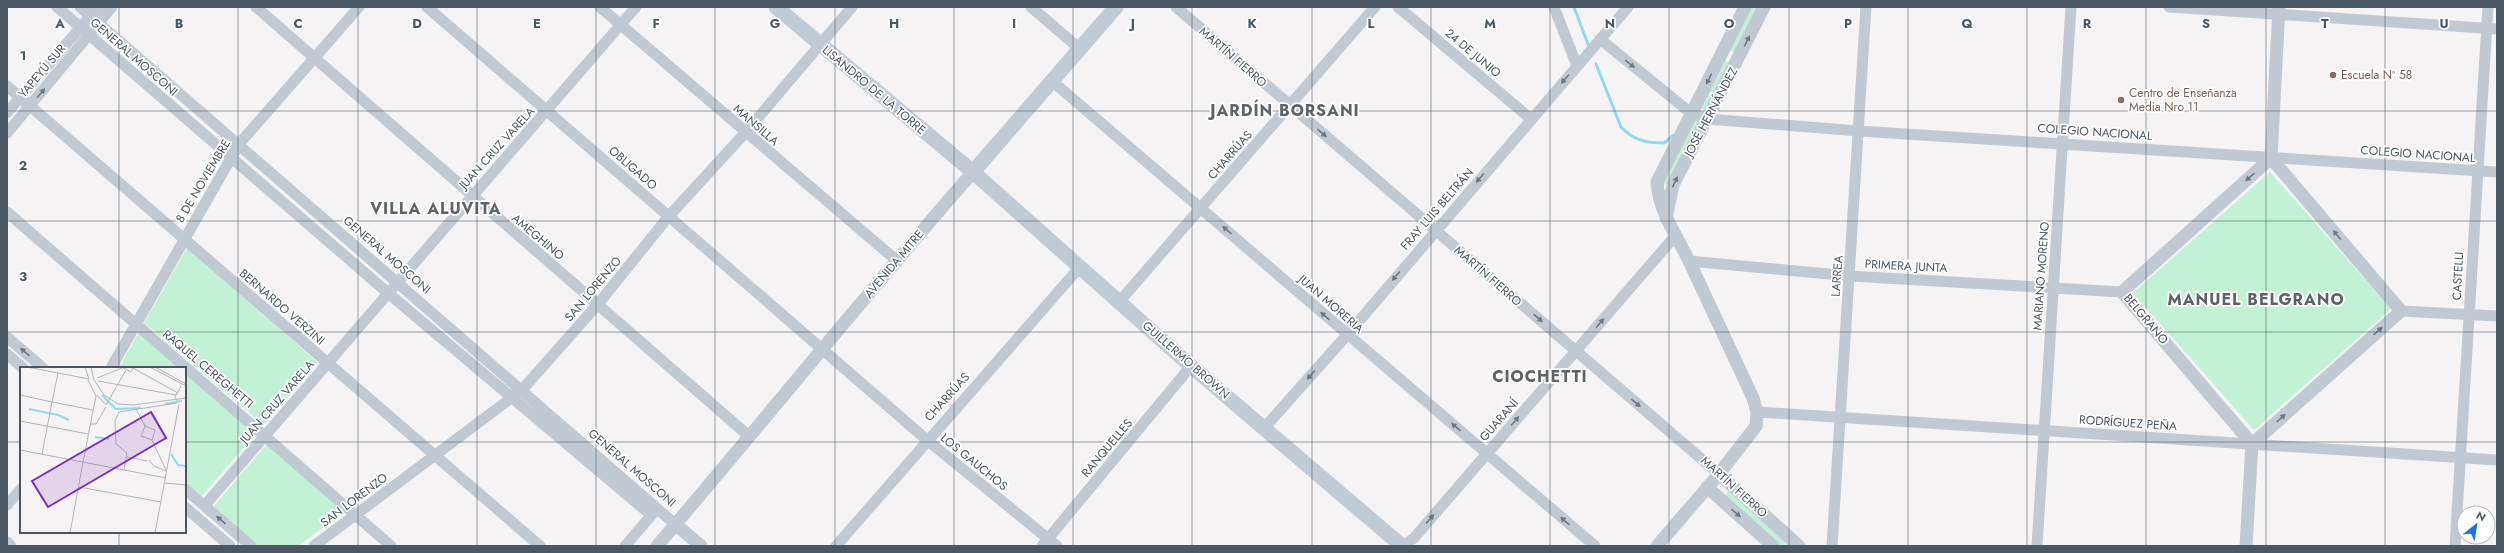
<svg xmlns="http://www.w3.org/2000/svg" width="2504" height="553" viewBox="0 0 2504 553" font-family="Jost,sans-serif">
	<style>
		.green { fill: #c3f1d5 }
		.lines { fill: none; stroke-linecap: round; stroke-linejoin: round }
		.stream { stroke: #90daee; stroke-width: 3 }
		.minor { stroke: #c1cad2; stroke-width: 11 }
		.tertiary { stroke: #c1cad2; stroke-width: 13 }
		.secondary { stroke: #c1cbd6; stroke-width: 15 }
		.oneway { fill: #6e7983 }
		.grid { fill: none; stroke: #4a5661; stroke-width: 1; stroke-opacity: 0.55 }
		.education-dot { fill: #8d6e63; stroke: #fff; stroke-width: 1.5 }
		.labels { text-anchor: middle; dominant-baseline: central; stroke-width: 3.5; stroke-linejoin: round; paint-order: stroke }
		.street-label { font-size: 12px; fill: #4a5661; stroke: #fff }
		.education-label { font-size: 12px; fill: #785e54; stroke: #fff; text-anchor: start }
		.district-label { font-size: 16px; font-weight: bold; letter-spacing: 1px; fill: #5f6368; stroke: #fff }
		.inset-river { fill: none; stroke: #90daee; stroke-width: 2 }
		.inset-road { fill: none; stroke: #b1b4b9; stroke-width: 1 }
		.view { fill: #7b2cbf; fill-opacity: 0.15; stroke: #7b2cbf; stroke-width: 2 }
		.inset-edge { fill: none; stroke: #4a5661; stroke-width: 2 }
		.grid-label { font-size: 13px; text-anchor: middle; font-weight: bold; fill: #4a5661; stroke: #fff; stroke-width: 3.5; stroke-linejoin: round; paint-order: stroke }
	</style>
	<rect width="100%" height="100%" fill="#f5f3f3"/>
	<!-- green -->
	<path class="green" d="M1751 7H1758L1734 52 1729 50Z
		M1726 61 1731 64 1707 110 1701 108Z
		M1693 120 1699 123 1666 185 1661 182Z
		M2270 172 2391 309 2254 430 2133 293Z
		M187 248 317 362 264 425 144 323Z
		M139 332 180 368H119Z
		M185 372 256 433 202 496 185 482Z
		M268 443 344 512 298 546H258L213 507Z
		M1729 490 1792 546H1781L1725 495Z"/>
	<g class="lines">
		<!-- stream -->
		<path class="stream" d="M1574 7 1589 47
			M1596 64 1621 127C1633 140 1646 143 1664 143L1674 135"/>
		<!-- minor -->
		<path class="minor" d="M57 7 388 293 651 515
			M80 7 675 524
			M256 7 750 437
			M427 7 927 440 1057 546
			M600 7 896 260
			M1031 7 1080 49
			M1176 7 1719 474
			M1398 7 1531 119
			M1554 7 1577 66
			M2169 7 2497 29
			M1600 39 1692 114 1707 119 1859 131 2497 172
			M1052 81 1595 546
			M7 86 540 546
			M7 113 98 7
			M7 133 112 7
			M7 212 391 546
			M1689 261 1850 276 2122 292
			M1119 302 1375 7
			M2401 311 2497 316
			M7 337 43 368
			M7 354 23 368
			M111 368 239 144 359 7
			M1757 412 2497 460
			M1265 427 1347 335 1628 7
			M185 489 251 546
			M7 505 21 489
			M205 505 636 7
			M185 507 230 546
			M7 542 11 546
			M314 546 522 390 598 304 669 216 745 133 852 7
			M625 546 656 510
			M836 546 1079 268
			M1042 546 1191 366
			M1402 546 1414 538 1676 235
			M1832 546 1866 7
			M2037 546 2071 7
			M2455 546 2488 7"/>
		<!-- tertiary -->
		<path class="tertiary" d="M2271 158 2279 7
			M1666 218 1673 185 1764 7
			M1719 474 1799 546
			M1707 487 1773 546
			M675 524 701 546
			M657 546C763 422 865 295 973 172
			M1657 546 1719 474 1756 426 1757 412 1753 398C1732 353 1711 308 1690 263 1677 235 1659 213 1657 182L1745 7
			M2246 546 2252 444 2122 292 2271 158 2401 311 2252 444"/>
		<!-- secondary -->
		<path class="secondary" d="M776 7 973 172 1191 366 1402 546
			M973 172 1116 7"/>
	</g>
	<!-- one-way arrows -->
	<defs><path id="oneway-solid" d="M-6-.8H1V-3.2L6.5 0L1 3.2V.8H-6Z"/></defs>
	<g class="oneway">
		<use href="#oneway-solid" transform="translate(1747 41) rotate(-64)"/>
		<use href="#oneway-solid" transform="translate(1630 64) rotate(39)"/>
		<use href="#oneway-solid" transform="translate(1565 79) rotate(131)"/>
		<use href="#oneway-solid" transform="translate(1709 79) rotate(116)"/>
		<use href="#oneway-solid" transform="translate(41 93) rotate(-50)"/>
		<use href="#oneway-solid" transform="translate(1322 133) rotate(40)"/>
		<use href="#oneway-solid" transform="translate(2250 177) rotate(138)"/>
		<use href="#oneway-solid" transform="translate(1480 178) rotate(131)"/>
		<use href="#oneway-solid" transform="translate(1675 182) rotate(-65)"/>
		<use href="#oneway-solid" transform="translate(1227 230) rotate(-139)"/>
		<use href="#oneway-solid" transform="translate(2337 235) rotate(-130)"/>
		<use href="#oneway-solid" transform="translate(1396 276) rotate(130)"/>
		<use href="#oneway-solid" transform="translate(1325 316) rotate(-139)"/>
		<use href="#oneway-solid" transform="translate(1538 318) rotate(41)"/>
		<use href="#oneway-solid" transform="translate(1600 323) rotate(-49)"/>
		<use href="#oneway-solid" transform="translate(2378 331) rotate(-42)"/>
		<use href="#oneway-solid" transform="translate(25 352) rotate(-140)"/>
		<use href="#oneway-solid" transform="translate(1311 375) rotate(132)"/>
		<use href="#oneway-solid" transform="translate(1636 403) rotate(40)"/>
		<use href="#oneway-solid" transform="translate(2281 418) rotate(-42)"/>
		<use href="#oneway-solid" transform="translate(1515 421) rotate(-49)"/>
		<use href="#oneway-solid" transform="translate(1456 427) rotate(-140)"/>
		<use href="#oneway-solid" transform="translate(1736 513) rotate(41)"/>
		<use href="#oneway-solid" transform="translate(1430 519) rotate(-49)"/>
		<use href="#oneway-solid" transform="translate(221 520) rotate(-139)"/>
		<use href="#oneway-solid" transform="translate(1565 521) rotate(-139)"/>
	</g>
	<!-- grid -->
	<path class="grid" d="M119 7V368M238 7V546M358 7V546M477 7V546M596 7V546M715 7V546M835 7V546M954 7V546M1073 7V546M1192 7V546M1312 7V546M1431 7V546M1550 7V546M1669 7V546M1789 7V546M1908 7V546M2027 7V546M2146 7V546M2266 7V546M2385 7V546M7 111H2497M7 221H2497M7 332H2497M7 442H21M185 442H2497M119 532V546"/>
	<!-- markers -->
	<g class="education-dot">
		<circle cx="2333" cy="75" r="4"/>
		<circle cx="2121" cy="100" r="4"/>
	</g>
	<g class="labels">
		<!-- street labels -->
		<g class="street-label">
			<text transform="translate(1473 53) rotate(40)">24 DE JUNIO</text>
			<text transform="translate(134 57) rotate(41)">GENERAL MOSCONI</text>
			<text transform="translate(1233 57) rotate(41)">MARTÍN FIERRO</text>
			<text transform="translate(42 71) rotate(-50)">YAPEYÚ SUR</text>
			<text transform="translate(874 90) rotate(40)">LISANDRO DE LA TORRE</text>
			<text transform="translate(1711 112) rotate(-62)">JOSÉ HERNÁNDEZ</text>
			<text transform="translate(756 125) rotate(41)">MANSILLA</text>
			<text transform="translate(2095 132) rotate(4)">COLEGIO NACIONAL</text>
			<text transform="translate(497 148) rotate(-48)">JUAN CRUZ VARELA</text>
			<text transform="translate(2418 154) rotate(4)">COLEGIO NACIONAL</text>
			<text transform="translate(1230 155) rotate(-49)">CHARRÚAS</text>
			<text transform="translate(633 168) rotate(41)">OBLIGADO</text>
			<text transform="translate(203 181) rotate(-59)">8 DE NOVIEMBRE</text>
			<text transform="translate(1437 209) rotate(-49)">FRAY LUIS BELTRÁN</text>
			<text transform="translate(538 237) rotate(40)">AMEGHINO</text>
			<text transform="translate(387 255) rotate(41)">GENERAL MOSCONI</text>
			<text transform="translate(894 264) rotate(-50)">AVENIDA MITRE</text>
			<text transform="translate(1906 266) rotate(3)">PRIMERA JUNTA</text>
			<text transform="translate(1488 276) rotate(41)">MARTÍN FIERRO</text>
			<text transform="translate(1837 276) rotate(-86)">LARREA</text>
			<text transform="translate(2041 276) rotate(-86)">MARIANO MORENO</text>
			<text transform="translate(2458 276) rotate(-87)">CASTELLI</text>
			<text transform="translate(593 289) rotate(-50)">SAN LORENZO</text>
			<text transform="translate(1331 304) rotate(41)">JUAN MORERIA</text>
			<text transform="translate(282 307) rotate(41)">BERNARDO VERZINI</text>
			<text transform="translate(2146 319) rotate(50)">BELGRANO</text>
			<text transform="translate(1186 360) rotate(41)">GUILLERMO BROWN</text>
			<text transform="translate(208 369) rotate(40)">RAQUEL CEREGHETTI</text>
			<text transform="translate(947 397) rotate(-48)">CHARRÚAS</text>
			<text transform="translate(277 402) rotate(-49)">JUAN CRUZ VARELA</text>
			<text transform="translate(1499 420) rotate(-49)">GUARANÍ</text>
			<text transform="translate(2128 423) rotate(4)">RODRÍGUEZ PEÑA</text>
			<text transform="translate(1107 448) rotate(-50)">RANQUELLES</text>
			<text transform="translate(974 462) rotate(39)">LOS GAUCHOS</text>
			<text transform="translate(632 468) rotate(41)">GENERAL MOSCONI</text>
			<text transform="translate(1734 487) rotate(42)">MARTÍN FIERRO</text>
			<text transform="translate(354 500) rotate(-37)">SAN LORENZO</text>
		</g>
		<!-- education labels -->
		<g class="education-label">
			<text x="2341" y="75">Escuela Nº 58</text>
			<text x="2129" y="93">Centro de Enseñanza<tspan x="2129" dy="14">Media Nro 11</tspan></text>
		</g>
		<!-- district labels -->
		<g class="district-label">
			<text x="1285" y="110">JARDÍN BORSANI</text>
			<text x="436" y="208">VILLA ALUVITA</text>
			<text x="2256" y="299">MANUEL BELGRANO</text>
			<text x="1540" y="376">CIOCHETTI</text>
		</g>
	</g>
	<!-- overview -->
	<g transform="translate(20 367)">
		<rect width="166" height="166" fill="#f5f3f3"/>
		<path class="inset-river" d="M82 28 96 42 121 41M145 37 162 34M9 42 38 48 49 53M75 70 89 72M151 87 158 98 166 99"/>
		<path class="inset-road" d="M7 0 69 12M65 0 69 12M71 0 74 13 84 28 98 37 113 38 166 31M102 0 111 5 113 1M111 0 158 26M130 0 166 19M135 0 166 17M77 11 102 1M68 13 76 29M78 14 156 28M0 28 32 35M77 28 86 38M157 34 155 30 161 19M32 35 38 6M86 38 106 3M116 42 125 59M0 54 68 67M71 57H76L86 40M132 73 135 63 125 59 121 69 132 73 146 103M0 83 146 111M22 87 32 35 73 43M107 90 127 94M129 93 134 99 146 104M63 95 76 29M104 103 107 86 96 77 95 54 99 45 157 36M145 116 166 118M59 120 141 135M50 166 63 95M135 166 159 37"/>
		<path class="view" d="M131 45 146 71 28 140 12 114Z"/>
		<rect width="166" height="166" class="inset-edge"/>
	</g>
	<g class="grid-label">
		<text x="60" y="28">A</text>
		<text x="179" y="28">B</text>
		<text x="298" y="28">C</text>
		<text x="417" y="28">D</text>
		<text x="537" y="28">E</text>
		<text x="656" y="28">F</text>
		<text x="775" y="28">G</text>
		<text x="894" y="28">H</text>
		<text x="1014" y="28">I</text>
		<text x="1133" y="28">J</text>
		<text x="1252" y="28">K</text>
		<text x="1371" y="28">L</text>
		<text x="1490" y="28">M</text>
		<text x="1610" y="28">N</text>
		<text x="1729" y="28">O</text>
		<text x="1848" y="28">P</text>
		<text x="1967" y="28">Q</text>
		<text x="2087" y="28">R</text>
		<text x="2206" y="28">S</text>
		<text x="2325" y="28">T</text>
		<text x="2444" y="28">U</text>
		<text x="23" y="60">1</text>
		<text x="23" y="170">2</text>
		<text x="23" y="281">3</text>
	</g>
	<!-- border -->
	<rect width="2504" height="553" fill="none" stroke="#4a5661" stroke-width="16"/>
	<!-- north arrow -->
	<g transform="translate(2476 525) rotate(30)"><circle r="19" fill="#ffffff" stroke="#b7bbc0"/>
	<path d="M0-3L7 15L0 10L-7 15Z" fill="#1a73e8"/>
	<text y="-6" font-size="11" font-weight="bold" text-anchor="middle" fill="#4a5661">N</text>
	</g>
</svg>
